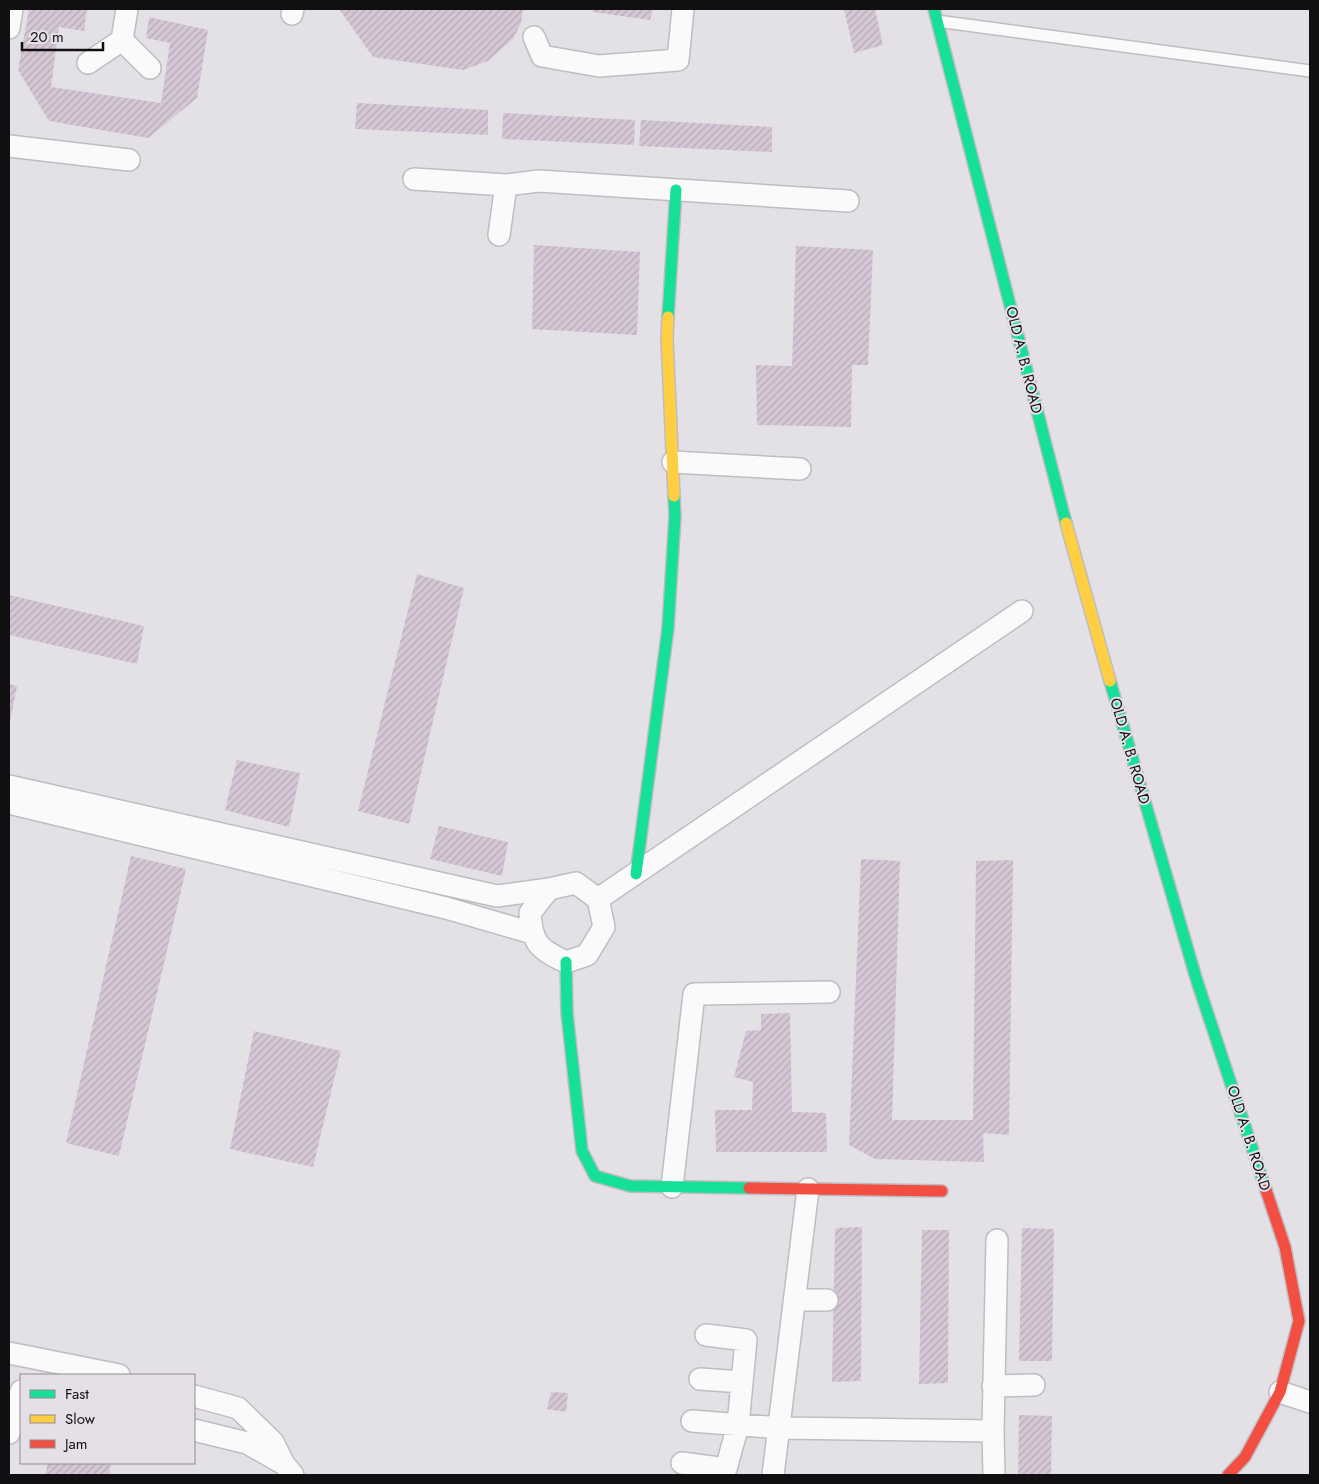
<svg xmlns="http://www.w3.org/2000/svg" width="1319" height="1484" viewBox="0 0 1319 1484" font-family="Jost,sans-serif">
	<style>
		.building { fill: url(#building-hatch) }
		.lines { fill: none; stroke-linecap: round; stroke-linejoin: round }
		.lane-casing { stroke: #bfbdc1; stroke-width: 14 }
		.street-casing { stroke: #bfbdc1; stroke-width: 24 }
		.fast-casing { stroke: #bfbdc1; stroke-width: 14 }
		.slow-casing { stroke: #bfbdc1; stroke-width: 14 }
		.jam-casing { stroke: #bfbdc1; stroke-width: 14 }
		.lane { stroke: #fbfafb; stroke-width: 11 }
		.street { stroke: #fbfafb; stroke-width: 21 }
		.fast { stroke: #16e098; stroke-width: 11 }
		.slow { stroke: #ffcf43; stroke-width: 11 }
		.jam { stroke: #f24e42; stroke-width: 11 }
		.labels { text-anchor: middle; dominant-baseline: central; stroke-width: 4; stroke-linejoin: round; paint-order: stroke }
		.street-label { font-size: 15px; fill: #110f12; stroke: #e5e0e7 }
	</style>
	<defs>
		<pattern id="building-hatch" width="6" height="6" patternUnits="userSpaceOnUse" patternTransform="scale(1.25)"><rect width="6" height="6" fill="#d5c7d5"/><path d="M-1 1l2-2M0 6l6-6M5 7l2-2" fill="none" stroke="#b6aab6"/></pattern>
	</defs>
	<rect width="100%" height="100%" fill="#e4e1e6"/>
	<!-- building -->
	<path class="building" d="M29 9H87L84 31 59 27 51 87 161 103 170 43 146 38 149 17 208 30 197 98 148 138 49 121 18 70Z
		M339 9H523L521 23 513 39 488 61 463 70 373 57Z
		M593 9H653L650 20 593 12Z
		M844 9H875L883 45 854 53Z
		M357 103 488 110V135L355 129Z
		M503 113 635 120 634 145 502 139Z
		M641 120 772 127V152L639 146Z
		M534 245 640 252 637 335 532 329Z
		M796 246 873 250 868 365H852L851 427 757 425 756 365 792 366Z
		M417 574 464 588 409 824 358 811Z
		M9 595 144 626 137 664 9 635Z
		M9 684 17 686 10 722H9Z
		M237 760 300 773 289 827 225 810Z
		M439 826 508 842 502 876 430 859Z
		M131 856 186 869 119 1156 66 1143Z
		M861 859 900 861 892 1120H973L976 861 1013 860 1009 1135 983 1133 984 1162 875 1159 849 1145Z
		M790 1013 792 1112 826 1113 827 1152H716L715 1110H752L753 1082 734 1077 746 1031 761 1030V1014Z
		M254 1031 341 1051 313 1167 230 1149Z
		M862 1227 861 1381 832 1382 835 1228Z
		M1022 1228 1054 1229 1052 1361H1019Z
		M922 1230H949L948 1383 919 1384Z
		M551 1392 568 1393 566 1412 547 1409Z
		M1019 1415 1052 1416 1051 1475H1018Z
		M48 1463H101L111 1465 109 1475H45Z"/>
	<g class="lines">
		<!-- lane casing -->
		<g class="lane-casing">
			<path id="lane" d="M937 21 1310 71"/>
		</g>
		<!-- street casing -->
		<g class="street-casing">
			<path id="street" d="M127 9 122 40 150 68
				M292 14 293 9
				M9 28 12 9
				M534 37 542 56 599 66 678 60 683 9
				M88 63 122 40
				M9 146 129 160
				M414 179 506 185 539 181 848 201
				M499 235 506 185
				M673 462 800 469
				M9 786 497 896 549 889
				M9 803 446 908 532 933
				M576 883 598 899 604 927 587 955 566 962C539 949 532 944 530 913L549 889Z
				M598 899 1022 611
				M672 1187 694 994 829 992
				M795 1300H827
				M9 1353 119 1375
				M700 1379 742 1382
				M993 1386 1034 1385
				M1280 1392 1310 1402
				M194 1396 238 1408 273 1442 284 1464 293 1475
				M692 1421 780 1428 993 1431
				M194 1430 247 1443 284 1464
				M9 1433 21 1391
				M682 1463 726 1469 738 1425 746 1340 706 1335
				M773 1475 808 1189
				M994 1475 993 1431 997 1240"/>
		</g>
		<!-- fast casing -->
		<g class="fast-casing">
			<path id="fast" d="M934 9 1066 523
				M668 317 676 190
				M1110 681 1196 978 1266 1190
				M636 874 668 628 675 516 674 496
				M566 962 567 1013 582 1151 595 1176 630 1186 749 1188"/>
		</g>
		<!-- slow casing -->
		<g class="slow-casing">
			<path id="slow" d="M668 317 667 338 674 496
				M1066 523 1110 681"/>
		</g>
		<!-- jam casing -->
		<g class="jam-casing">
			<path id="jam" d="M749 1188 942 1191
				M1228 1475 1245 1457 1280 1392 1299 1321 1285 1247 1266 1190"/>
		</g>
		<!-- lane -->
		<use href="#lane" class="lane"/>
		<!-- street -->
		<use href="#street" class="street"/>
		<!-- fast -->
		<use href="#fast" class="fast"/>
		<!-- slow -->
		<use href="#slow" class="slow"/>
		<!-- jam -->
		<use href="#jam" class="jam"/>
	</g>
	<g class="labels">
		<!-- street labels -->
		<g class="street-label">
			<text transform="translate(1024 360) rotate(76)">OLD A. B. ROAD</text>
			<text transform="translate(1130 751) rotate(74)">OLD A. B. ROAD</text>
			<text transform="translate(1249 1138) rotate(72)">OLD A. B. ROAD</text>
		</g>
	</g>
	<!-- border -->
	<rect width="1319" height="1484" fill="none" stroke="#110f12" stroke-width="20"/>
	<!-- legend -->
	<rect x="20" y="1374" width="175" height="90" fill="#e5e0e7" stroke="#908c92"/>
	<rect x="30" y="1390" width="25" height="8" fill="#16e098" stroke="#908c92"/>
	<text x="65" y="1399" font-size="15" fill="#110f12">Fast</text>
	<rect x="30" y="1415" width="25" height="8" fill="#ffcf43" stroke="#908c92"/>
	<text x="65" y="1424" font-size="15" fill="#110f12">Slow</text>
	<rect x="30" y="1440" width="25" height="8" fill="#f24e42" stroke="#908c92"/>
	<text x="65" y="1449" font-size="15" fill="#110f12">Jam</text>
	<!-- scale -->
	<path d="M22 42v8h81v-8" fill="none" stroke="#110f12" stroke-width="2.5"/>
	<text x="30" y="42" font-size="15" fill="#110f12" stroke="#e5e0e7" stroke-width="4" paint-order="stroke">20 m</text>
</svg>
